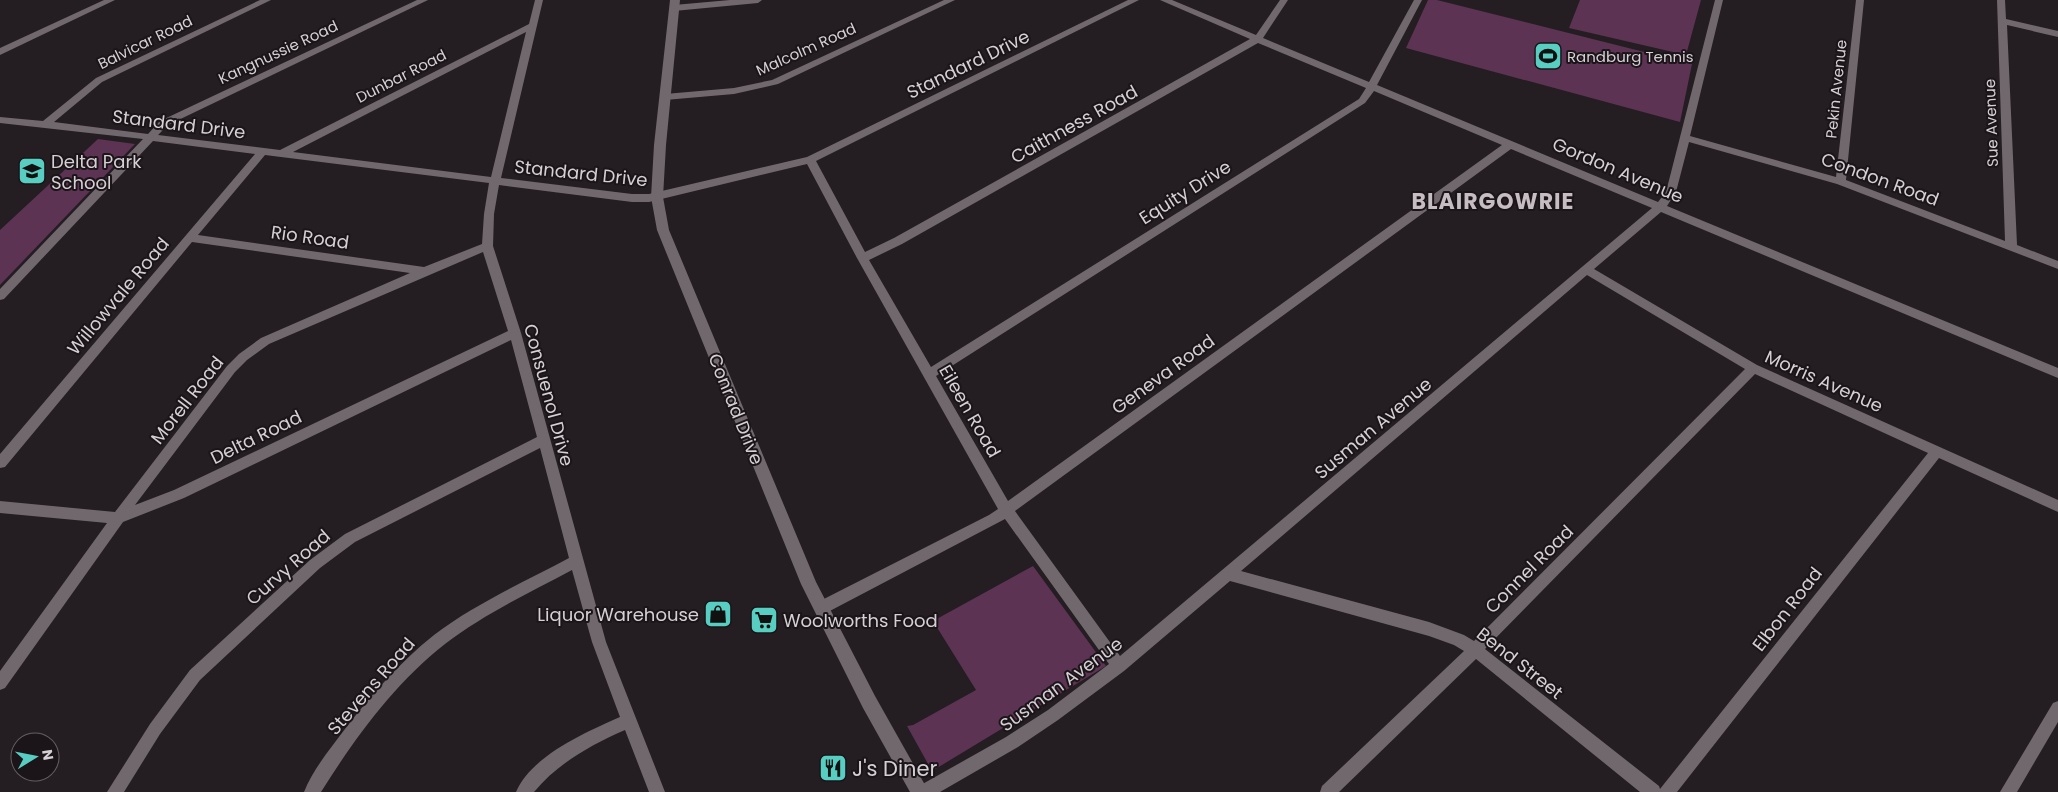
<svg xmlns="http://www.w3.org/2000/svg" width="2058" height="792" viewBox="0 0 2058 792" font-family="Poppins,sans-serif">
	<style>
		.green { fill: #5c3352 }
		.lines { fill: none; stroke-linecap: round; stroke-linejoin: round }
		.minor { fill: #71686e; fill-rule: evenodd }
		.tertiary { fill: #71686e; fill-rule: evenodd }
		.labels { text-anchor: middle; dominant-baseline: central; stroke-width: 4; stroke-linejoin: round; paint-order: stroke }
		.far-street-label { font-size: 15px; fill: #d4d0d3; stroke: #1b1419 }
		.far-poi-label { font-size: 15px; fill: #d4d0d3; stroke: #1b1419; text-anchor: start }
		.street-label { font-size: 18px; fill: #d4d0d3; stroke: #1b1419 }
		.poi-label { font-size: 18px; fill: #d4d0d3; stroke: #1b1419; text-anchor: start }
		.near-poi-label { font-size: 21px; fill: #d4d0d3; stroke: #1b1419; text-anchor: start }
		.district-label { font-size: 22px; font-weight: bold; letter-spacing: 1px; fill: #c6bdc3; stroke: #1b1419 }
	</style>
	<rect width="100%" height="100%" fill="#241d22"/>
	<!-- green -->
	<path class="green" d="M1428 0H1437L1692 64 1680 122 1406 48Z
		M1580 0H1701L1686 55 1569 28Z
		M98 139 135 144 0 285V230Z
		M1033 566 1106 666 932 771 907 726 913 725 976 690 933 621Z"/>
	<g class="lines">
		<!-- minor -->
		<path class="minor" d="M104 0H115L0 55V48Z
			M260 0H271L102 82 54 122 148 134 160 121 417 0H428L168 125 158 135 280 150 529 24 535 0H543L501 178 632 194H649L807 157 1128 0H1139L816 161 865 252 894 238 1250 39 1160 0H1172L1256 35 1280 0H1288L1263 38 1369 82 1414 0H1422L1377 85 1658 202 1666 192 1715 0H1723L1690 136 1836 177 1856 0H1864L1846 180 2005 241 1997 0H2005L2006 19 2058 31V37L2007 25 2017 245 2058 261V269L1837 184 1689 142 1676 192 1667 206 2058 368V378L1661 212 1594 269 1757 365 2058 500V512L1939 458 1677 792H1640L1476 659 1339 792H1320L1322 786 1464 651 1454 645 1429 636 1230 581 1124 671 1058 720 1018 747 940 792H917L919 786 1006 737 1048 710 1109 664 1005 519 826 613 821 614 816 613 814 608 816 603 989 515 998 509 857 258 807 164 649 202H632L499 185 494 214 493 246 521 333 606 642 665 792H649L625 730C591 745 558 763 534 792H516C531 756 586 732 620 717L592 642 572 570C529 593 484 614 445 644 394 684 355 738 321 792H304C313 769 331 748 345 729 372 694 400 662 434 635 475 604 524 582 569 558L540 448 355 542 320 568 200 680 160 734 124 792H107L150 724 190 670 310 560 345 534 537 437 511 340 184 498 123 522 5 688 0 690V671L107 523 0 513V501L115 512 227 366 239 354 261 338 410 273 192 242 5 467 0 468V454L255 154 153 141 4 299 0 300V289L143 139 0 123V117L43 121 96 78ZM526 32 491 177 293 152ZM1258 43 1366 88 1359 99 931 367 869 260 902 244ZM1374 91 1502 145 1008 501 936 376 1365 103ZM1511 149 1652 208 1120 656 1015 511ZM265 155 489 183 484 214 482 244 424 267 198 235ZM483 252 508 331 174 490 135 505 235 372 247 360 269 344ZM1587 275 1745 369 1474 641 1464 635 1429 622 1241 571ZM1755 374 1928 453 1660 789 1659 786 1485 649Z
			M730 0H762L758 3 674 11 670 8 674 5Z
			M944 0H955L778 84 734 94 665 100 660 97 665 94 734 88 772 80Z
			M2058 701V722L2017 792H2000L2053 703Z"/>
		<!-- tertiary -->
		<path class="tertiary" d="M670 0H680L666 145 663 197 669 230 816 582 875 696 929 792H910L863 708 801 584 657 230 651 197 654 145Z"/>
	</g>
	<!-- icons -->
	<defs>
		<g id="stadium-square" transform="scale(1.4375)"><rect x="-9" y="-9" width="18" height="18" rx="4" fill="#57cec1" stroke="#1b1419"/><path d="M0-5a6.5 5 0 1 0 0 10a6.5 5 0 1 0 0-10ZM-3.5-1.8h7v3.6h-7Z" fill="#111"/></g>
		<g id="school-square" transform="scale(1.4375)"><rect x="-9" y="-9" width="18" height="18" rx="4" fill="#57cec1" stroke="#1b1419"/><path d="M0-5L7-2L0 1L-7-2ZM-4 1L0 2.5L4 1V4Q0 6-4 4Z" fill="#111"/></g>
		<g id="shop-square" transform="scale(1.4375)"><rect x="-9" y="-9" width="18" height="18" rx="4" fill="#57cec1" stroke="#1b1419"/><path d="M-5-2.5h2.3a2.7 3.5 0 0 1 5.4 0H5L5.5 6h-11ZM-1.5-2.5h3a1.5 2.3 0 0 0-3 0Z" fill="#111"/></g>
		<g id="supermarket-square" transform="scale(1.4375)"><rect x="-9" y="-9" width="18" height="18" rx="4" fill="#57cec1" stroke="#1b1419"/><path d="M-6-5.5h2.5l.6 2H6L4.5 2H-2.5L-4.4-4H-6ZM-1.5 3.2a1.3 1.3 0 1 0 .1 0ZM3 3.2a1.3 1.3 0 1 0 .1 0Z" fill="#111"/></g>
		<g id="restaurant-square" transform="scale(1.4375)"><rect x="-9" y="-9" width="18" height="18" rx="4" fill="#57cec1" stroke="#1b1419"/><path d="M-5-6h1v4h1v-4h1v4h1v-4h1v5L-1.5 .5V6h-2V.5L-5-1ZM5-6V6H3V1.5H1.5Q1.5-4 5-6Z" fill="#111"/></g>
	</defs>
	<g fill-rule="evenodd">
		<use href="#stadium-square" x="1548" y="56"/>
		<use href="#school-square" x="32" y="171"/>
		<use href="#shop-square" x="718" y="614"/>
		<use href="#supermarket-square" x="764" y="620"/>
		<use href="#restaurant-square" x="833" y="768"/>
	</g>
	<g class="labels">
		<!-- far-street labels -->
		<g class="far-street-label">
			<text transform="translate(145 42) rotate(-26)">Balvicar Road</text>
			<text transform="translate(806 49) rotate(-24)">Malcolm Road</text>
			<text transform="translate(278 52) rotate(-25)">Kangnussie Road</text>
			<text transform="translate(401 76) rotate(-27)">Dunbar Road</text>
			<text transform="translate(1836 89) rotate(-84)">Pekin Avenue</text>
			<text transform="translate(1991 123) rotate(-92)">Sue Avenue</text>
		</g>
		<!-- far-poi labels -->
		<g class="far-poi-label">
			<text x="1567" y="56">Randburg Tennis</text>
		</g>
		<!-- street labels -->
		<g class="street-label">
			<text transform="translate(968 64) rotate(-26)">Standard Drive</text>
			<text transform="translate(179 124) rotate(7)">Standard Drive</text>
			<text transform="translate(1074 124) rotate(-29)">Caithness Road</text>
			<text transform="translate(1618 170) rotate(23)">Gordon Avenue</text>
			<text transform="translate(581 173) rotate(6)">Standard Drive</text>
			<text transform="translate(1880 179) rotate(20)">Condon Road</text>
			<text transform="translate(1185 192) rotate(-32)">Equity Drive</text>
			<text transform="translate(310 237) rotate(8)">Rio Road</text>
			<text transform="translate(118 296) rotate(-50)">Willowvale Road</text>
			<text transform="translate(1163 374) rotate(-36)">Geneva Road</text>
			<text transform="translate(1824 381) rotate(24)">Morris Avenue</text>
			<text transform="translate(549 395) rotate(75)">Consuenol Drive</text>
			<text transform="translate(187 400) rotate(-52)">Morell Road</text>
			<text transform="translate(736 409) rotate(68)">Conrad Drive</text>
			<text transform="translate(970 411) rotate(60)">Eileen Road</text>
			<text transform="translate(1373 428) rotate(-40)">Susman Avenue</text>
			<text transform="translate(256 437) rotate(-26)">Delta Road</text>
			<text transform="translate(288 567) rotate(-41)">Curvy Road</text>
			<text transform="translate(1529 569) rotate(-45)">Connel Road</text>
			<text transform="translate(1787 609) rotate(-52)">Elbon Road</text>
			<text transform="translate(1520 663) rotate(38)">Bend Street</text>
			<text transform="translate(1061 684) rotate(-36)">Susman Avenue</text>
			<text transform="translate(371 686) rotate(-49)">Stevens Road</text>
		</g>
		<!-- poi labels -->
		<g class="poi-label">
			<text x="51" y="161">Delta Park<tspan x="51" dy="21">School</tspan></text>
			<text x="699" y="614" text-anchor="end">Liquor Warehouse</text>
			<text x="783" y="620">Woolworths Food</text>
		</g>
		<!-- near-poi labels -->
		<g class="near-poi-label">
			<text x="852" y="768">J's Diner</text>
		</g>
		<!-- district labels -->
		<g class="district-label">
			<text x="1493" y="201">BLAIRGOWRIE</text>
		</g>
	</g>
	<!-- north arrow -->
	<g transform="translate(35 757) rotate(80)"><circle r="24" fill="#1b1419" stroke="#655f63"/>
	<path d="M0-4L9 19L0 12L-9 19Z" fill="#57cec1"/>
	<text y="-8" font-size="14" font-weight="bold" text-anchor="middle" fill="#d4d0d3">N</text>
	</g>
</svg>
